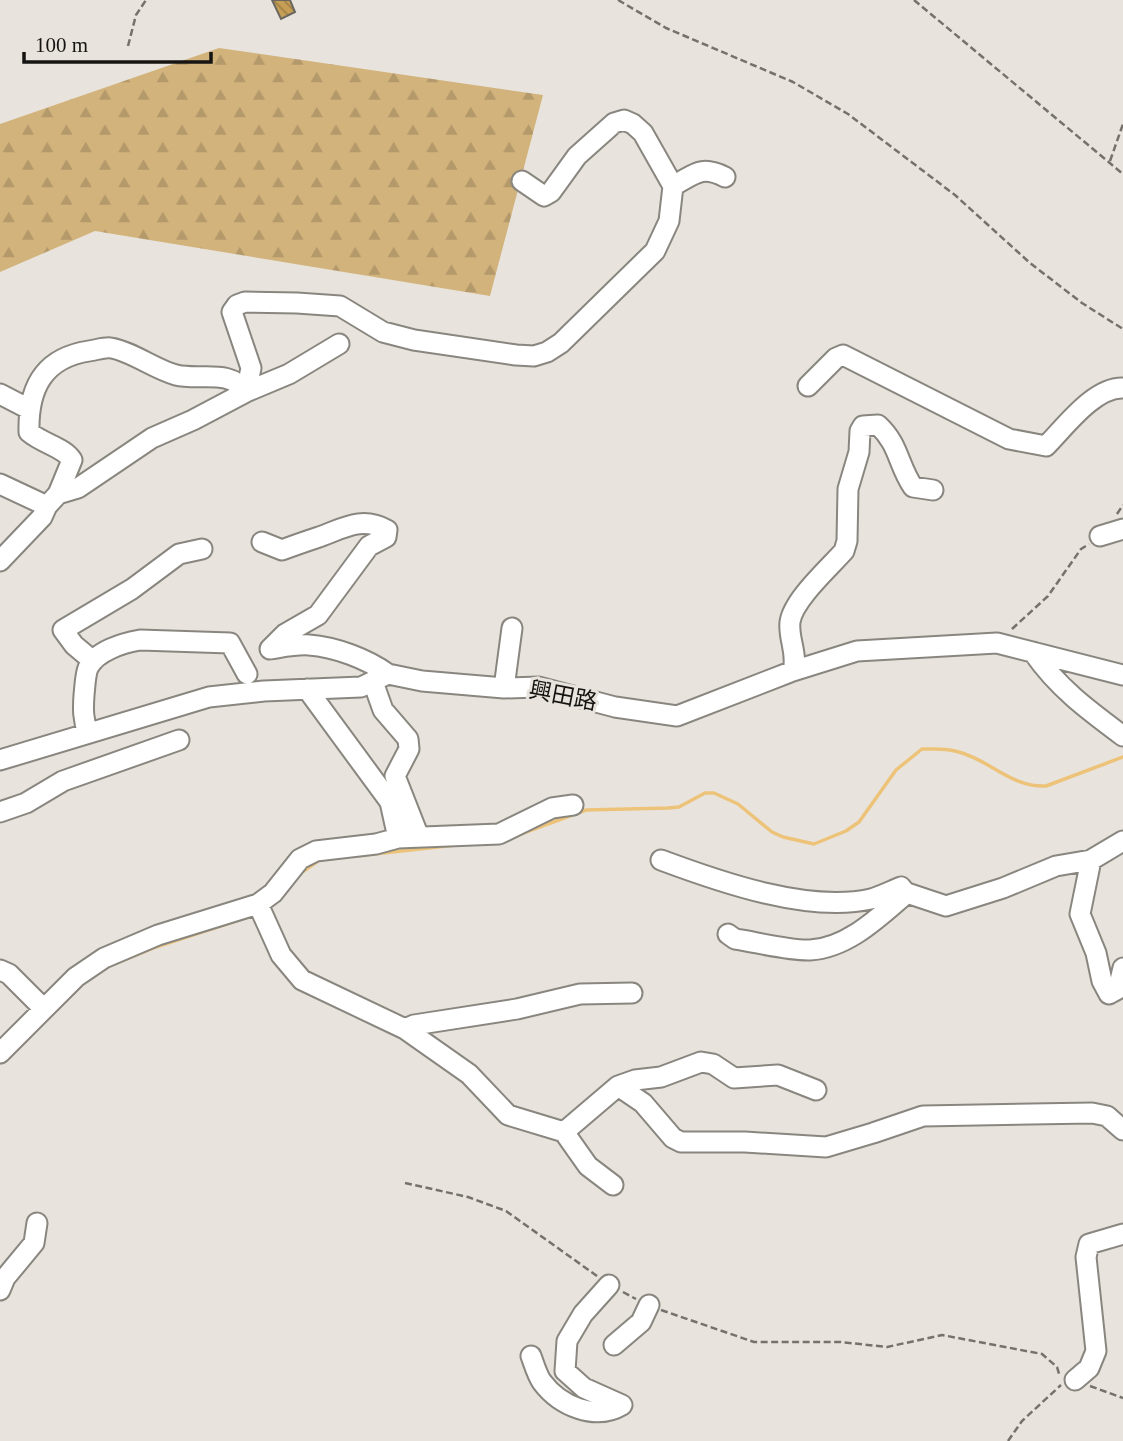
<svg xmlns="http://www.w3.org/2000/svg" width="1123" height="1441" viewBox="0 0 1123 1441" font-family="'Times New Roman','Noto Sans TC',serif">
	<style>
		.forest { fill: url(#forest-firs) }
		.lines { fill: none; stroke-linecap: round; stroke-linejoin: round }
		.stream { stroke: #edc37a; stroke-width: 3.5 }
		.building { fill: url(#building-back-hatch); stroke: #6a6660; stroke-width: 2 }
		.minor-casing { stroke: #89867f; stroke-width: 23 }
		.path { stroke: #75726d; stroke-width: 2.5; stroke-dasharray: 7 3.5; stroke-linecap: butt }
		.minor { stroke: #fff; stroke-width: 19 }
		.labels { text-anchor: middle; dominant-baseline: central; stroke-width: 6; stroke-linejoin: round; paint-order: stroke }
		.street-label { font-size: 23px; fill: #161412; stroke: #e8e4dd }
	</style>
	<defs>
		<pattern id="forest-firs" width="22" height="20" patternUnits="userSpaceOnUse" patternTransform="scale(1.75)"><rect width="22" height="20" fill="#d3b37c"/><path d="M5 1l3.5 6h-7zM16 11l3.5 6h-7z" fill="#b4996a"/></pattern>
		<pattern id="building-back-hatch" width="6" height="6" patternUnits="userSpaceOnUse" patternTransform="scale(1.75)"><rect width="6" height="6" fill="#c69e55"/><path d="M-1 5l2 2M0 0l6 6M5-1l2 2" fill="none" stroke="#a08045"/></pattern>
	</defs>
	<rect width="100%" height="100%" fill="#e8e4dd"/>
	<!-- forest -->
	<path class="forest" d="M219 48 543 95 490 296 95 231 0 272V124Z"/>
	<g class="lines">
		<!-- stream -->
		<path class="stream" d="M515 836 586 810 668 808 679 807 705 793H714L738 804 772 832 783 837 814 844 846 831 859 822 896 770 922 749C933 749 945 748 955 751 988 758 1011 788 1046 786L1123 757
			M356 856 456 845
			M298 875 318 861
			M107 967 156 947 251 916"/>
	</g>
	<!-- building -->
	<path class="building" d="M272 0H290L295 12 281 19Z"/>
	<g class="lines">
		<!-- minor casing -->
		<g class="minor-casing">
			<path id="minor" d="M522 181 544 196 551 192 577 156 614 123 624 120 633 124 643 133 673 186
				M808 386 836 358 843 355 1009 439 1046 446C1065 427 1094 387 1123 388
				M0 394 29 409
				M0 484 47 506
				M58 494 72 460C64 447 43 444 29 432 28 389 43 358 89 351 96 350 105 347 111 348 131 351 156 370 176 375 201 381 229 368 246 392L289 374 339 344
				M1100 536 1123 529
				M262 542 282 550C295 545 307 541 319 537 344 528 362 516 387 530L386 537 369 546 318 615 285 634 270 649C283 647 297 644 309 645 336 647 367 659 388 674
				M0 561 42 517 47 506 58 494 78 488 152 438 193 420 246 392 251 368 232 312 237 305 245 302 297 303 340 306 383 332 414 340 516 355 534 356 547 352 561 343 655 251 669 221 673 186C695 174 701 165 725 177
				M1033 652C1058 688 1088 710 1123 736
				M93 661 74 645 63 630 132 589 179 554 202 549
				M793 671C798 653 788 639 790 622 793 600 829 568 844 551L847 541 848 489 859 452 860 431 863 426 878 425C899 444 898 465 913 487L933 490
				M373 682 383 710 408 739 409 749 395 776 419 837
				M504 688 512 628
				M88 733C83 720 83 709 84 695 85 687 85 676 88 668 96 651 123 643 140 640L230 643 247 674
				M0 760 209 697 264 691 361 687 388 674 422 681 504 688 539 687 615 707 677 716 793 671 857 651 997 643 1123 675
				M0 812 26 803 63 781 179 740
				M398 838 499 834 552 808 573 805
				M1123 841 1091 860 1080 914 1096 953 1102 981 1109 994 1118 989 1123 968
				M661 860C720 882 808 913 871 899 881 896 891 891 901 887L906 893
				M258 904 281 955 302 980 405 1029
				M728 934 735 939C756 942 790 951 810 950 848 948 880 916 907 893L946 906 1003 888 1056 866 1091 860
				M0 970 9 974 43 1008
				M0 1053 76 977 104 958 158 935 258 904 273 893 300 859 316 851 376 844 398 838 390 802 307 689
				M816 1090 778 1075 734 1078 713 1064 701 1062 661 1077 635 1080 618 1086 643 1103 673 1138 681 1142H745L826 1147 873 1133 923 1116 1092 1113 1107 1116 1123 1130
				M564 1132 508 1115 469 1074 405 1029 414 1025 517 1009 580 994 632 993
				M613 1185 588 1166 564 1132 618 1086
				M0 1290 5 1278 34 1243 37 1223
				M614 1345 641 1322 649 1305
				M531 1356C534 1364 537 1375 542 1382 560 1406 595 1421 622 1405L584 1388 565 1371 567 1341 583 1314 609 1285
				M1075 1380 1089 1368 1096 1351 1086 1257 1089 1244 1123 1234"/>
		</g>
		<!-- path -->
		<path class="path" d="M618 0 666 28 793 82 848 114 955 195 1030 263 1082 303 1123 329
			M914 0 1123 174
			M128 46 136 15 146 0
			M1110 161 1123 124
			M1117 514 1123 505
			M1012 629 1048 596 1081 549 1089 544
			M405 1183 468 1197 506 1211 597 1276
			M623 1292 636 1299
			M661 1310 754 1342H841L887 1347 942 1335 1042 1354 1057 1367 1060 1377
			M1090 1386 1123 1398
			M1008 1441 1022 1421 1061 1385"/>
		<!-- minor -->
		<use href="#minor" class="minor"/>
	</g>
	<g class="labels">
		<!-- street labels -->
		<g class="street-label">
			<text transform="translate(563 696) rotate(11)">興田路</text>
		</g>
	</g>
	<!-- scale -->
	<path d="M24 52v10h187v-10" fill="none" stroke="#161412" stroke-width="3.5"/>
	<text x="35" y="52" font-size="21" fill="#161412" stroke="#e8e4dd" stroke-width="5" paint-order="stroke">100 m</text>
</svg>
